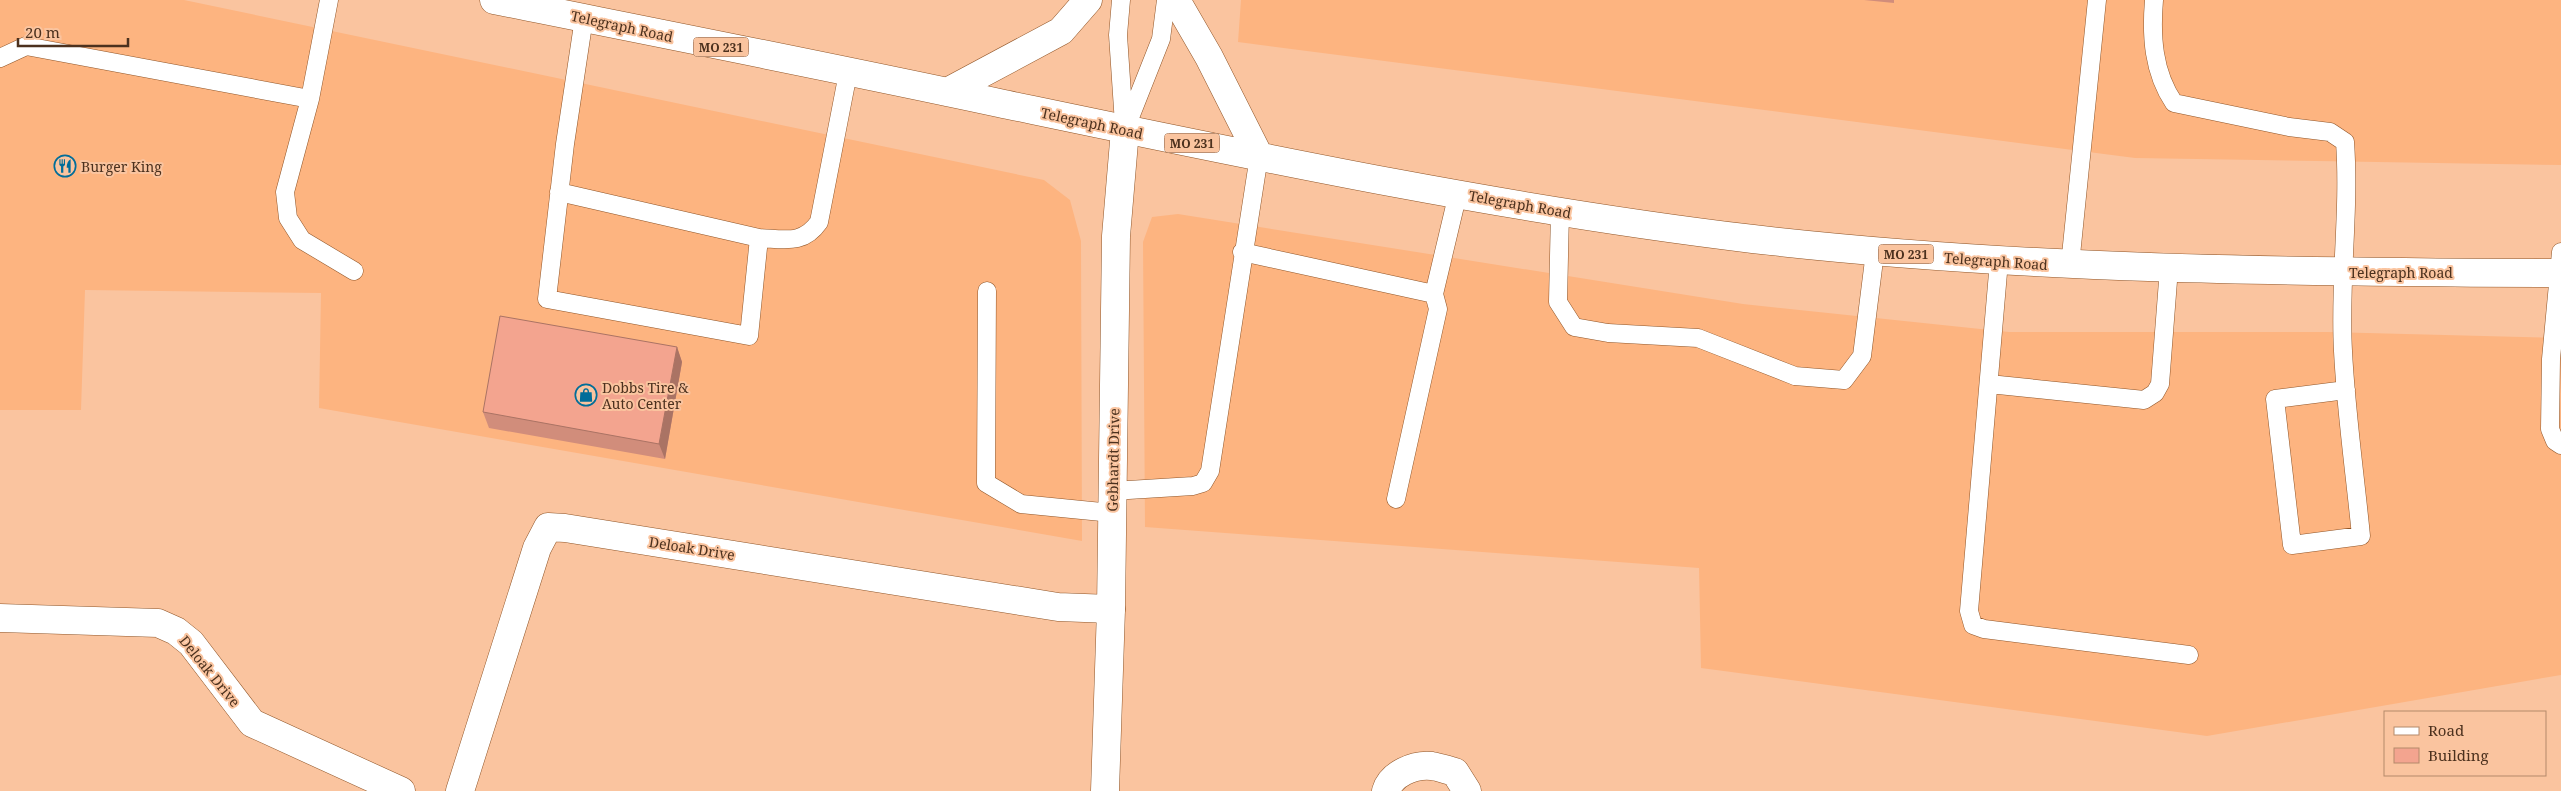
<svg xmlns="http://www.w3.org/2000/svg" width="2561" height="791" viewBox="0 0 2561 791" font-family="'Noto Serif',serif">
	<style>
		.built { fill: #fdb480 }
		.lines { fill: none; stroke-linecap: round; stroke-linejoin: round }
		.lane-casing { stroke: #905527; stroke-width: 19 }
		.street-casing { stroke: #905527; stroke-width: 29 }
		.secondary-casing { stroke: #905527; stroke-width: 29 }
		.primary-casing { stroke: #905527; stroke-width: 29 }
		.lane { stroke: #fff; stroke-width: 18 }
		.street { stroke: #fff; stroke-width: 28 }
		.secondary { stroke: #fff; stroke-width: 28 }
		.primary { stroke: #fff; stroke-width: 28 }
		.wall { fill: #d18d7b }
		.shaded-wall { fill: #aa7364 }
		.building { fill: #f3a48f; stroke: #aa7364 }
		.labels { text-anchor: middle; dominant-baseline: central; stroke-width: 4; stroke-linejoin: round; paint-order: stroke }
		.shield { fill: #fac49f; stroke: #805d45; stroke-width: 1 }
		.shield-label { font-size: 12px; font-weight: bold; fill: #4c311e }
		.street-label { font-size: 14px; fill: #4c311e; stroke: #fac49f }
		.poi-label { font-size: 14px; fill: #4c311e; stroke: #fac49f; text-anchor: start }
	</style>
	<rect width="100%" height="100%" fill="#fac49f"/>
	<!-- built -->
	<path class="built" d="M0 0H184L1044 180 1070 200 1081 241 1082 541 319 408 321 293 85 290 81 410H0Z
		M1241 0H2561V165L2135 158 1238 42Z
		M1178 214 1743 304 2009 332H2328L2561 338V675L2207 736 1701 668 1699 568 1145 527 1143 242 1152 217Z"/>
	<g class="lines">
		<!-- lane casing -->
		<g class="lane-casing">
			<path id="lane" d="M1121 0 1118 35 1124 124
				M2154 0C2151 36 2153 72 2174 103L2289 127 2330 132 2345 142C2350 212 2339 281 2343 351 2346 412 2355 474 2361 536L2292 545 2275 399 2346 390
				M584 18 565 144 547 299 749 336 759 238C785 239 803 245 819 222L848 73
				M0 58 26 46 310 99 329 0
				M310 99 285 192 288 218 302 240 354 271
				M1125 130 1161 39 1166 0
				M559 192 759 238
				M1560 211 1558 302 1574 327 1608 333 1698 338 1795 376 1844 380 1862 356 1875 252
				M1242 252 1434 294 1438 309 1396 499
				M2561 252 2551 359 2550 429 2555 441 2561 445
				M1999 261 1969 611 1973 625 1984 629 2189 655
				M2070 265 2097 0
				M987 291 986 483 1021 504 1112 513
				M1434 294 1458 193
				M1989 384 2144 400 2155 393 2160 384 2169 268
				M1112 491 1193 486 1203 483 1210 471 1259 156"/>
		</g>
		<!-- street casing -->
		<g class="street-casing">
			<path id="street" d="M0 618 158 623 176 631 191 643 252 723 401 791
				M460 791 537 548 548 527 565 528 1058 607 1111 609
				M1386 791C1391 774 1414 764 1432 766 1439 767 1447 770 1455 772L1467 791"/>
		</g>
		<!-- secondary casing -->
		<g class="secondary-casing">
			<path id="secondary" d="M1105 791 1111 609 1116 236 1125 130"/>
		</g>
		<!-- primary casing -->
		<g class="primary-casing">
			<path id="primary" d="M494 0C663 34 831 67 999 103 1248 155 1501 209 1753 239 2022 270 2291 272 2561 273
				M1176 0 1209 57 1259 156
				M947 92 1061 31 1088 0"/>
		</g>
		<!-- lane -->
		<use href="#lane" class="lane"/>
		<!-- street -->
		<use href="#street" class="street"/>
		<!-- secondary -->
		<use href="#secondary" class="secondary"/>
		<!-- primary -->
		<use href="#primary" class="primary"/>
	</g>
	<!-- wall -->
	<path class="wall" d="M1864 0H1894V3Z
		M677 347 682 362 665 459 489 428 483 412Z"/>
	<!-- shaded-wall -->
	<path class="shaded-wall" d="M677 347 682 362 665 459 659 444Z"/>
	<!-- building -->
	<path class="building" d="M500 316 677 347 659 444 483 412Z"/>
	<!-- icons -->
	<defs>
		<g id="restaurant-ring" transform="scale(1.125)"><circle r="9.5" fill="#fac49f" stroke="#016d99" stroke-width="1.5"/><path d="M-5-6h1v4h1v-4h1v4h1v-4h1v5L-1.5 .5V6h-2V.5L-5-1ZM5-6V6H3V1.5H1.5Q1.5-4 5-6Z" fill="#016d99"/></g>
		<g id="shop-ring" transform="scale(1.125)"><circle r="9.5" fill="#fac49f" stroke="#016d99" stroke-width="1.5"/><path d="M-5-2.5h2.3a2.7 3.5 0 0 1 5.4 0H5L5.5 6h-11ZM-1.5-2.5h3a1.5 2.3 0 0 0-3 0Z" fill="#016d99"/></g>
	</defs>
	<g fill-rule="evenodd">
		<use href="#restaurant-ring" x="65" y="166"/>
		<use href="#shop-ring" x="586" y="395"/>
	</g>
	<g class="labels">
		<!-- shield labels -->
		<g class="shield">
			<rect x="693.5" y="37.5" width="55" height="19" rx="4"/>
			<rect x="1164.5" y="133.5" width="55" height="19" rx="4"/>
			<rect x="1878.5" y="244.5" width="55" height="19" rx="4"/>
		</g>
		<g class="shield-label">
			<text x="721" y="47">MO 231</text>
			<text x="1192" y="143">MO 231</text>
			<text x="1906" y="254">MO 231</text>
		</g>
		<!-- street labels -->
		<g class="street-label">
			<text transform="translate(622 26) rotate(12)">Telegraph Road</text>
			<text transform="translate(1092 123) rotate(12)">Telegraph Road</text>
			<text transform="translate(1520 204) rotate(10)">Telegraph Road</text>
			<text transform="translate(1996 261) rotate(4)">Telegraph Road</text>
			<text x="2401" y="272">Telegraph Road</text>
			<text transform="translate(1113 460) rotate(-89)">Gebhardt Drive</text>
			<text transform="translate(692 548) rotate(9)">Deloak Drive</text>
			<text transform="translate(210 671) rotate(51)">Deloak Drive</text>
		</g>
		<!-- poi labels -->
		<g class="poi-label">
			<text x="81" y="166">Burger King</text>
			<text x="602" y="387">Dobbs Tire &amp;<tspan x="602" dy="16">Auto Center</tspan></text>
		</g>
	</g>
	<!-- legend -->
	<rect x="2384" y="711" width="162" height="65" fill="#fac49f" stroke="#b4896b"/>
	<rect x="2394" y="727" width="25" height="8" fill="#ffffff" stroke="#b4896b"/>
	<text x="2428" y="736" font-size="15" fill="#4c311e">Road</text>
	<rect x="2394" y="748" width="25" height="15" fill="#f3a48f" stroke="#b4896b"/>
	<text x="2428" y="761" font-size="15" fill="#4c311e">Building</text>
	<!-- scale -->
	<path d="M18 38v8h110v-8" fill="none" stroke="#4c311e" stroke-width="2.5"/>
	<text x="25" y="38" font-size="15" fill="#4c311e" stroke="#fac49f" stroke-width="4" paint-order="stroke">20 m</text>
</svg>
